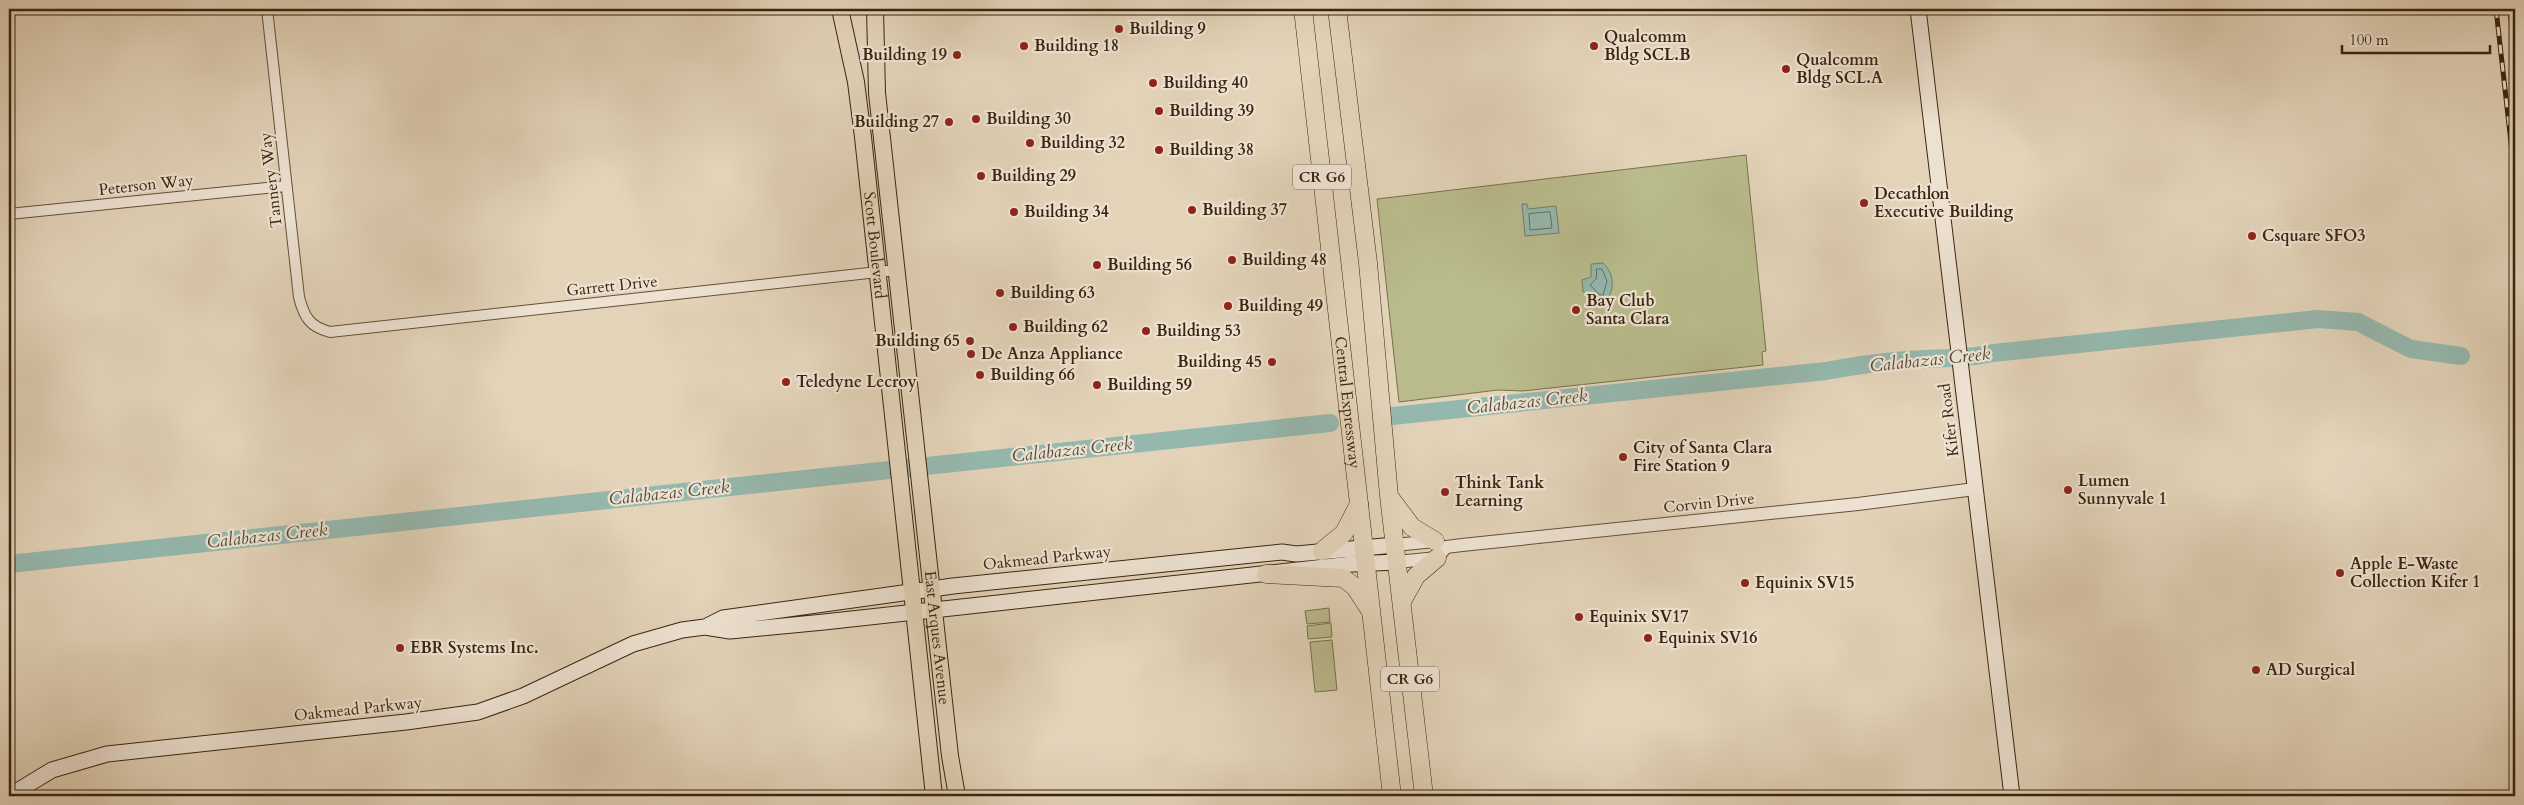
<svg xmlns="http://www.w3.org/2000/svg" width="2524" height="805" viewBox="0 0 2524 805" font-family="Cardo,serif">
	<style>
		.green { fill: #b9bb8c; stroke: #7a704d }
		.water { fill: #95b8ae; stroke: #717d6e }
		.lines { fill: none; stroke-linecap: round; stroke-linejoin: round }
		.shore { stroke: #686e5e; stroke-width: 1 }
		.river { stroke: #95b8ae; stroke-width: 18 }
		.minor-casing { stroke: #645039; stroke-width: 12 }
		.tertiary-casing { stroke: #645039; stroke-width: 14 }
		.secondary-casing { stroke: #3a250e; stroke-width: 17 }
		.primary-casing { stroke: #3a250e; stroke-width: 18 }
		.trunk-casing { stroke: #3a250e; stroke-width: 19 }
		.minor { stroke: #ede2d2; stroke-width: 10 }
		.tertiary { stroke: #ede2d2; stroke-width: 12 }
		.secondary { stroke: #ede2d2; stroke-width: 15 }
		.primary { stroke: #e3d3b9; stroke-width: 16 }
		.trunk { stroke: #e3d3b9; stroke-width: 18 }
		.rail-casing { stroke: #3a250e; stroke-width: 5 }
		.rail { stroke: #ede2d2; stroke-width: 3; stroke-dasharray: 9; stroke-linecap: butt }
		.poi-dot { fill: #8f2418; stroke: #ede2d2; stroke-width: 2 }
		.labels { text-anchor: middle; dominant-baseline: central; stroke-width: 4.5; stroke-linejoin: round; paint-order: stroke }
		.shield { fill: #ede2d2; stroke: #705e49; stroke-width: 1 }
		.shield-label { font-size: 15px; font-weight: bold; fill: #3a250e }
		.poi-label { font-size: 16px; font-weight: bold; fill: #3a250e; stroke: #ede2d2; text-anchor: start }
		.street-label { font-size: 16px; fill: #3a250e; stroke: #ede2d2 }
		.water-label { font-size: 18px; font-style: italic; fill: #514a36; stroke: #ede2d2 }
	</style>
	<rect width="100%" height="100%" fill="#e3d3b9"/>
	<filter id="stains"><feTurbulence type="fractalNoise" baseFrequency=".004" numOctaves="4"/><feColorMatrix values="0 0 0 0 .2 0 0 0 0 .09 0 0 0 0 .02 0 0 0 .5 -.17"/></filter>
	<radialGradient id="worn" r=".72"><stop offset=".6" stop-color="#630" stop-opacity="0"/><stop offset="1" stop-color="#630" stop-opacity=".3"/></radialGradient>
	<!-- green -->
	<path class="green" d="M1746 155 1766 351 1762 352 1763 365 1523 391 1498 390 1399 402 1377 199Z
		M1329 608 1330 622 1307 624 1305 611Z
		M1331 623 1332 637 1308 639 1307 626Z
		M1332 640 1337 690 1315 692 1310 642Z"/>
	<!-- water -->
	<path class="water" d="M1522 204H1527L1528 209 1556 206 1559 233 1525 236Z
		M1603 263C1614 273 1615 288 1607 300L1595 301 1592 293 1583 292 1582 280 1591 277V264Z"/>
	<g class="lines">
		<!-- shore -->
		<path class="shore" d="M1550 212 1552 228 1530 230 1529 214Z
			M1597 269H1602L1607 281 1603 295H1600L1590 285 1596 279Z"/>
		<!-- river -->
		<path class="river" d="M1392 416 1826 371C1858 365 1893 360 1927 359 1950 358 1970 358 1993 353L2318 319 2358 322 2411 349 2461 356
			M9 564 1330 423"/>
		<!-- minor casing -->
		<g class="minor-casing">
			<path id="minor" d="M267 9 299 297C304 317 310 327 330 332L896 270
				M9 214 286 186"/>
		</g>
		<!-- tertiary casing -->
		<g class="tertiary-casing">
			<path id="tertiary" d="M1395 545 1435 541
				M1397 562 1437 558 1446 547 1462 545 1858 504 1975 489"/>
		</g>
		<!-- secondary casing -->
		<g class="secondary-casing">
			<path id="secondary" d="M1918 9 2012 796
				M705 627 723 618 953 586 1282 552 1296 554 1395 545
				M9 796 52 770 107 754 406 722 478 712 523 696 633 644 682 630 705 627 730 631 824 622 1352 564 1397 562"/>
		</g>
		<!-- primary casing -->
		<g class="primary-casing">
			<g id="primary">
				<path id="s1" d="M840 9 856 82 863 137 934 796"/>
				<path id="s2" d="M875 9 877 93 950 756 957 796"/>
			</g>
		</g>
		<!-- trunk casing -->
		<g class="trunk-casing">
			<g id="trunk">
				<path id="s3" d="M1303 9 1392 796"/>
				<path d="M1337 9 1368 263 1389 496 1424 796"/>
				<path d="M1391 499 1412 527 1435 541"/>
				<path d="M1322 551 1344 533 1359 504"/>
				<path d="M1266 574 1343 578 1355 587 1370 610"/>
				<path d="M1402 601 1416 576 1437 558"/>
			</g>
		</g>
		<!-- minor -->
		<use href="#minor" class="minor"/>
		<!-- tertiary -->
		<use href="#tertiary" class="tertiary"/>
		<!-- secondary -->
		<use href="#secondary" class="secondary"/>
		<!-- primary -->
		<use href="#primary" class="primary"/>
		<!-- trunk -->
		<use href="#trunk" class="trunk"/>
		<!-- rail casing -->
		<g class="rail-casing">
			<path id="rail" d="M2496 9 2515 178
				M2510 9 2515 58"/>
		</g>
		<!-- rail -->
		<use href="#rail" class="rail"/>
	</g>
	<!-- markers -->
	<g class="poi-dot">
		<circle cx="1119" cy="29" r="5"/>
		<circle cx="1024" cy="46" r="5"/>
		<circle cx="1594" cy="46" r="5"/>
		<circle cx="957" cy="55" r="5"/>
		<circle cx="1786" cy="69" r="5"/>
		<circle cx="1153" cy="83" r="5"/>
		<circle cx="1159" cy="111" r="5"/>
		<circle cx="976" cy="119" r="5"/>
		<circle cx="949" cy="122" r="5"/>
		<circle cx="1030" cy="143" r="5"/>
		<circle cx="1159" cy="150" r="5"/>
		<circle cx="981" cy="176" r="5"/>
		<circle cx="1864" cy="203" r="5"/>
		<circle cx="1192" cy="210" r="5"/>
		<circle cx="1014" cy="212" r="5"/>
		<circle cx="2252" cy="236" r="5"/>
		<circle cx="1232" cy="260" r="5"/>
		<circle cx="1097" cy="265" r="5"/>
		<circle cx="1000" cy="293" r="5"/>
		<circle cx="1228" cy="306" r="5"/>
		<circle cx="1576" cy="310" r="5"/>
		<circle cx="1013" cy="327" r="5"/>
		<circle cx="1146" cy="331" r="5"/>
		<circle cx="970" cy="341" r="5"/>
		<circle cx="971" cy="354" r="5"/>
		<circle cx="1272" cy="362" r="5"/>
		<circle cx="980" cy="375" r="5"/>
		<circle cx="786" cy="382" r="5"/>
		<circle cx="1097" cy="385" r="5"/>
		<circle cx="1623" cy="457" r="5"/>
		<circle cx="2068" cy="490" r="5"/>
		<circle cx="1445" cy="492" r="5"/>
		<circle cx="2340" cy="573" r="5"/>
		<circle cx="1745" cy="583" r="5"/>
		<circle cx="1579" cy="617" r="5"/>
		<circle cx="1648" cy="638" r="5"/>
		<circle cx="400" cy="648" r="5"/>
		<circle cx="2256" cy="670" r="5"/>
	</g>
	<g class="labels">
		<!-- shield labels -->
		<g class="shield">
			<rect x="1293" y="164.5" width="58" height="25" rx="4"/>
			<rect x="1381" y="666.5" width="58" height="25" rx="4"/>
		</g>
		<g class="shield-label">
			<text x="1322" y="177">CR G6</text>
			<text x="1410" y="679">CR G6</text>
		</g>
		<!-- poi labels -->
		<g class="poi-label">
			<text x="1129" y="29">Building 9</text>
			<text x="1604" y="37">Qualcomm<tspan x="1604" dy="18">Bldg SCL.B</tspan></text>
			<text x="1034" y="46">Building 18</text>
			<text x="947" y="55" text-anchor="end">Building 19</text>
			<text x="1796" y="60">Qualcomm<tspan x="1796" dy="18">Bldg SCL.A</tspan></text>
			<text x="1163" y="83">Building 40</text>
			<text x="1169" y="111">Building 39</text>
			<text x="986" y="119">Building 30</text>
			<text x="939" y="122" text-anchor="end">Building 27</text>
			<text x="1040" y="143">Building 32</text>
			<text x="1169" y="150">Building 38</text>
			<text x="991" y="176">Building 29</text>
			<text x="1874" y="194">Decathlon<tspan x="1874" dy="18">Executive Building</tspan></text>
			<text x="1202" y="210">Building 37</text>
			<text x="1024" y="212">Building 34</text>
			<text x="2262" y="236">Csquare SFO3</text>
			<text x="1242" y="260">Building 48</text>
			<text x="1107" y="265">Building 56</text>
			<text x="1010" y="293">Building 63</text>
			<text x="1586" y="301">Bay Club<tspan x="1586" dy="18">Santa Clara</tspan></text>
			<text x="1238" y="306">Building 49</text>
			<text x="1023" y="327">Building 62</text>
			<text x="1156" y="331">Building 53</text>
			<text x="960" y="341" text-anchor="end">Building 65</text>
			<text x="981" y="354">De Anza Appliance</text>
			<text x="1262" y="362" text-anchor="end">Building 45</text>
			<text x="990" y="375">Building 66</text>
			<text x="796" y="382">Teledyne Lecroy</text>
			<text x="1107" y="385">Building 59</text>
			<text x="1633" y="448">City of Santa Clara<tspan x="1633" dy="18">Fire Station 9</tspan></text>
			<text x="2078" y="481">Lumen<tspan x="2078" dy="18">Sunnyvale 1</tspan></text>
			<text x="1455" y="483">Think Tank<tspan x="1455" dy="18">Learning</tspan></text>
			<text x="2350" y="564">Apple E-Waste<tspan x="2350" dy="18">Collection Kifer 1</tspan></text>
			<text x="1755" y="583">Equinix SV15</text>
			<text x="1589" y="617">Equinix SV17</text>
			<text x="1658" y="638">Equinix SV16</text>
			<text x="410" y="648">EBR Systems Inc.</text>
			<text x="2266" y="670">AD Surgical</text>
		</g>
		<!-- street labels -->
		<g class="street-label">
			<text transform="translate(271 180) rotate(-97)">Tannery Way</text>
			<text transform="translate(146 185) rotate(-6)">Peterson Way</text>
			<text stroke="none"><textPath href="#s1" startOffset="239">Scott Boulevard</textPath></text>
			<text transform="translate(612 286) rotate(-6)">Garrett Drive</text>
			<text stroke="none"><textPath href="#s3" startOffset="396">Central Expressway</textPath></text>
			<text transform="translate(1949 420) rotate(-97)">Kifer Road</text>
			<text transform="translate(1709 503) rotate(-6)">Corvin Drive</text>
			<text transform="translate(1047 558) rotate(-6)">Oakmead Parkway</text>
			<text stroke="none"><textPath href="#s2" startOffset="632">East Arques Avenue</textPath></text>
			<text transform="translate(358 709) rotate(-6)">Oakmead Parkway</text>
		</g>
		<!-- water labels -->
		<g class="water-label">
			<text transform="translate(1930 360) rotate(-6)">Calabazas Creek</text>
			<text transform="translate(1527 402) rotate(-6)">Calabazas Creek</text>
			<text transform="translate(1072 450) rotate(-6)">Calabazas Creek</text>
			<text transform="translate(669 493) rotate(-6)">Calabazas Creek</text>
			<text transform="translate(267 536) rotate(-6)">Calabazas Creek</text>
		</g>
	</g>
	<!-- margin -->
	<rect width="2524" height="805" fill="none" stroke="#e3d3b9" stroke-width="30"/>
	<rect x="10" y="10" width="2504" height="785" fill="none" stroke="#3a250e" stroke-width="2.5"/>
	<rect x="15" y="15" width="2494" height="775" fill="none" stroke="#3a250e"/>
	<!-- scale -->
	<path d="M2342 45v8h148v-8" fill="none" stroke="#3a250e" stroke-width="2.5"/>
	<text x="2349" y="45" font-size="15" fill="#3a250e" stroke="#ede2d2" stroke-width="4" paint-order="stroke">100 m</text>
	<rect width="100%" height="100%" filter="url(#stains)"/>
	<rect width="100%" height="100%" fill="url(#worn)"/>
</svg>
